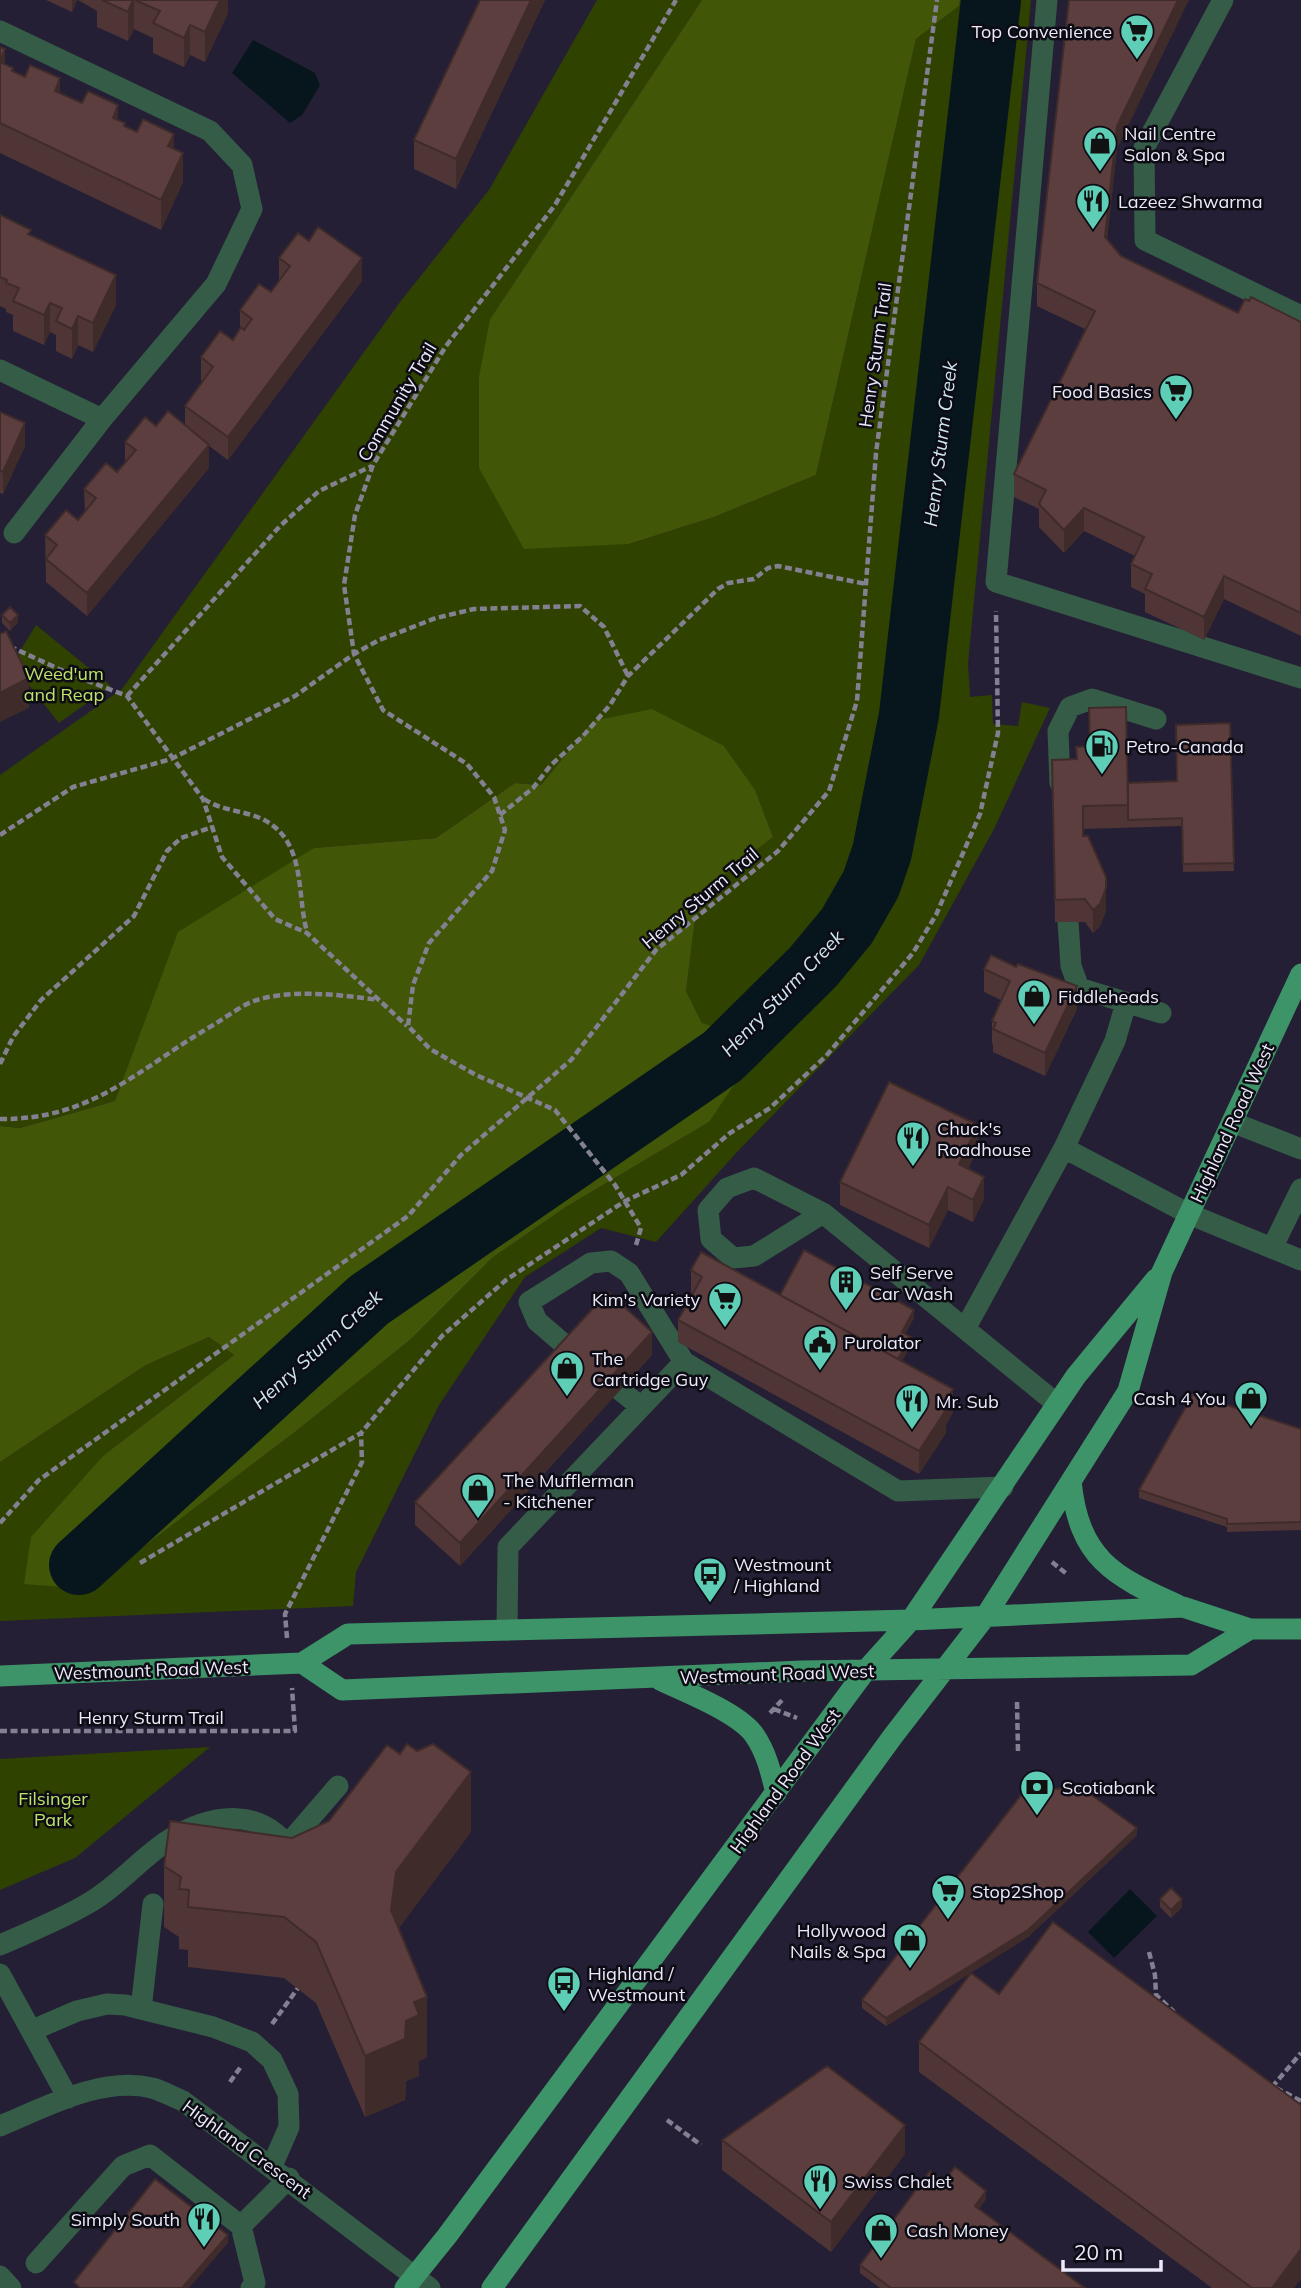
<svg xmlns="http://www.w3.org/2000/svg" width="1301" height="2288" viewBox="0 0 1301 2288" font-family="Mulish,sans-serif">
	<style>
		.green { fill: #304200 }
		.forest { fill: #415607 }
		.water { fill: #06161c }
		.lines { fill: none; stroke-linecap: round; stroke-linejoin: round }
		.river { stroke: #06161c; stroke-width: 60 }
		.path { stroke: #838092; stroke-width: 4.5; stroke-dasharray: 7 3.5; stroke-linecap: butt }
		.minor { stroke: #355c47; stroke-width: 21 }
		.major { stroke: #3d9469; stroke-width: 21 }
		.wall { fill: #4f3535 }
		.shaded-wall { fill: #402b2b }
		.building { fill: #5c3e3e; stroke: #402b2b; stroke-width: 2 }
		.labels { text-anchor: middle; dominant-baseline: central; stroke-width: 5; stroke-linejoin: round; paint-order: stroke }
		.poi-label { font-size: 18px; fill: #eceaf9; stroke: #0d0b14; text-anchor: start }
		.street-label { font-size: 18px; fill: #eceaf9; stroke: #0d0b14 }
		.park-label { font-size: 18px; fill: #bde46a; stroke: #0d0b14 }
		.water-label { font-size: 19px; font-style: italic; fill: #cee8f3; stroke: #0d0b14 }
	</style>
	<rect width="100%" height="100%" fill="#241f35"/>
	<!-- green -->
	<path class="green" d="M597 0H702L490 319 629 544 714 517 816 475 916 39 959 6 960 0H1031L968 664 970 697 992 695 993 724 1018 726 1022 702 1050 708 994 829 919 965 737 1152 656 1242 601 1228 525 1277 439 1405 356 1572 353 1606 0 1621V1462L146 1365 209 1337 234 1355 104 1455 88 1589 295 1432 410 1340 492 1258 566 1207 709 1122 702 1023 686 991 698 896 773 837 755 791 724 746 593 721 541 785 515 783 436 838 314 848 136 1047 115 1101 20 1128 0 1126V775L122 689 400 302 489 190Z
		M36 625 111 686 59 723 12 664Z
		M210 1747 75 1858 0 1890V1759Z"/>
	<!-- forest -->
	<path class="forest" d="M702 0H960L959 6 916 39 816 475 714 517 629 544 524 549 479 468V377L490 319Z
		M652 709 724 746 755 790 773 837 698 896 686 991 702 1023 717 1028 744 1070 709 1122 566 1207 492 1258 410 1340 295 1432 88 1589 24 1584 31 1537 104 1455 234 1355 209 1337 146 1365 0 1462V1126L20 1128 115 1101 178 932 314 848 436 838 515 783 541 785 593 721Z"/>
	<!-- water -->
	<path class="water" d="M253 40 315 73 320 85 302 115 290 123 232 73Z
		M1130 1889 1157 1916 1114 1958 1088 1932Z"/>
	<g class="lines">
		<!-- river -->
		<path class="river" d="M79 1565 369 1300 723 1056 813 967 847 926 871 884 882 852 909 715 991 0"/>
		<!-- path -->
		<path class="path" d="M0 642 72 675 127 696 203 799 222 857 275 919 307 933 407 1026
			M127 696 280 526 319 491 372 466
			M204 799C222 811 241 810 260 818 307 839 296 892 307 932
			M500 815 533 788 551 765 583 736 610 705 628 676 718 589 728 583 754 579 768 568 778 566 866 584
			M0 835 73 787 171 759 295 696 354 654 379 640 436 618 474 609 580 606 604 627 628 676
			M0 1064 13 1037 41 1000 134 916 167 851 181 838 212 827
			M0 1119C94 1120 140 1067 215 1024 228 1016 243 1004 257 1000 292 989 343 995 379 1000
			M636 1245 641 1228 615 1185 555 1110 476 1075 430 1049 408 1026 413 985 429 943 492 871 505 830 494 797 467 764 383 710 354 654 344 585 355 515 373 465 446 346 555 205 676 0
			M0 1523 39 1480 408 1216 461 1155 571 1060 656 950 778 851 829 791 857 701 876 453 937 0
			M1052 1562 1068 1575
			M140 1563 361 1433 442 1336 506 1280 625 1201 681 1175 730 1133 770 1108 826 1056 913 953 936 915 980 814 998 733 996 611
			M287 1638 285 1614 362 1462 361 1433
			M1017 1702 1018 1752
			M774 1709 797 1718
			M770 1713 783 1699
			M0 1731H295L292 1688
			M1149 1952 1155 1975 1156 1995 1174 2012
			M272 2024 298 1988
			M230 2082 242 2065
			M1272 2087 1301 2053
			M1276 2088 1301 2101
			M667 2120 701 2145"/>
		<!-- minor -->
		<path class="minor" d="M1047 0 996 582 1301 678
			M1223 0 1144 148 1145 240 1301 316
			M0 31 210 131 242 165 252 209 216 284 102 419 14 533
			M0 370 102 419
			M1060 783 1058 731 1070 707 1092 699 1156 719
			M1068 922 1071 966 1079 988 1161 1013
			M1126 1003 1115 1041 1064 1148 1189 1214 1301 1260
			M1232 1122 1301 1149
			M823 1213 754 1256 733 1258 711 1239 708 1210 727 1188 754 1178 823 1213 1057 1404
			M1272 1248 1301 1189
			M965 1329 1064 1148
			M573 1352 537 1321 529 1302 591 1263 611 1261 629 1273 684 1362
			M620 1390 641 1407
			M507 1630 508 1547 684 1362 898 1491 1003 1487
			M288 1844 338 1786
			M0 1945C29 1932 60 1920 87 1904 117 1887 139 1860 167 1841 212 1812 265 1805 295 1857
			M0 1974 68 2098
			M141 2009 153 1904
			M33 2030 77 2011 107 2004 125 2005 213 2027 252 2042 272 2060 288 2094 289 2127 272 2166
			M0 2126C46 2107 101 2076 152 2088 163 2091 173 2097 183 2101L430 2288
			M241 2226 289 2178
			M36 2263 123 2166 150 2155 241 2226 255 2283 251 2288
			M0 2276 11 2288"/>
		<!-- major -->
		<path class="major" d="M1071 1481C1079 1558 1112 1576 1178 1605
			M302 1663 342 1690 802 1671 1191 1665 1250 1629
			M0 1676 302 1663 348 1634 911 1620 1183 1607 1250 1629H1301
			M660 1680C685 1692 740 1713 755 1736 767 1754 771 1773 776 1793
			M405 2288 447 2236 866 1670 911 1620 1076 1376 1156 1279
			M492 2288 893 1736 985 1617 1128 1391 1162 1272 1301 974"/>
	</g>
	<!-- wall -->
	<path class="wall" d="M46 0H77L72 12Z
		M78 0H228V13L205 62 190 55 184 67 153 53V38L134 29 128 41 97 27V11Z
		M480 0H545L456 189 414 169V140Z
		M0 47 5 64 13 72 118 120 125 127 174 149 183 182 161 230 0 153Z
		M1117 149 1107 239 1121 256 1238 313 1301 322V636L1224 599 1204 640 1145 612V594L1131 587V564L1135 556 1084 531 1064 553 1039 527V509L1014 497V474L1085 329 1037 306V283Z
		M0 215 31 236 116 305 93 352 78 345 72 359 56 351V335L50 332 44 345 13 331V315L6 312V309L0 306Z
		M279 258 362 281 228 460 209 446V468L87 616 46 582 45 535 78 520 85 512 84 489 117 472 125 463V442L156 426 185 425V406L202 382 201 380V357L233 340 240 329V310L271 292 279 281Z
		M0 412 25 446 3 494 0 493Z
		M2 615 18 622 10 631 2 623Z
		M1230 723 1234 871 1183 872 1182 826 1083 829V836L1106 911 1100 926 1093 933 1085 922H1055L1052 760 1128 783 1177 781Z
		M984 969 1077 1009 1045 1076 993 1052V1044L992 1043V1021L1001 1000 984 992Z
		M978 1148 968 1169 984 1199 973 1222 948 1210 929 1248 840 1205V1182Z
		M691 1270 780 1295 914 1318 905 1334 911 1345 902 1361 953 1412 946 1425V1433L919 1474 678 1342V1320L693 1294 691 1293Z
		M652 1355 460 1566 415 1525V1502Z
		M1301 1429V1530L1227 1532V1527L1139 1498V1490Z
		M471 1832 398 1929 427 2057 419 2061V2076L406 2081 405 2100 365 2117 316 2003 284 1978 188 1967V1950L179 1949V1937L164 1927V1866L292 1838Z
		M1137 1835 1028 1937 886 2026 862 2008V2000Z
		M1160 1899 1182 1907 1171 1918 1160 1907Z
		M999 1994 1301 2105V2279L1294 2288H1212L919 2072V2042Z
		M722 2140 905 2154 831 2252 722 2170Z
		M943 2182 986 2199 979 2209 1085 2288H880L860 2273V2265Z"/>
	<!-- shaded-wall -->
	<path class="shaded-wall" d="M72 0H77L72 12Z
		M134 0V29L128 41V12Z
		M220 0H228V13L205 62V32Z
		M531 0H545L456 189V159Z
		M1178 0H1189L1117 149 1105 259V237L1117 126Z
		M190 25V55L184 67V38Z
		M5 49V79L0 61Z
		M60 78V108L55 91Z
		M118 105V134L113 118Z
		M174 134V163L168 146Z
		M183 153V182L161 230V200Z
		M362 258V281L228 460V437Z
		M116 275V305L93 352V323Z
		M50 303V332L44 345V315Z
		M78 316V345L72 359V329Z
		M25 423V446L3 494V472Z
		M209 445V468L87 616V593Z
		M1084 508V531L1064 553V530Z
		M1224 576V599L1204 640V617Z
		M18 615V622L10 631V623Z
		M29 678V708L0 722V693Z
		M1106 888V911L1100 926 1093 933V910Z
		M1077 986V1009L1045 1076V1053Z
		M978 1125V1148L959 1187V1164Z
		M984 1177V1199L973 1222V1200Z
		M948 1187V1210L929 1248V1225Z
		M914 1310V1318L902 1340V1332Z
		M652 1332V1355L460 1566V1543Z
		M911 1337V1345L897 1370V1362Z
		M953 1389V1412L946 1425V1433L919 1474V1451Z
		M471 1772V1832L396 1932 391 1910 396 1872Z
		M1137 1828V1835L1028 1937 886 2026V2018Z
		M1182 1899V1907L1171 1918V1910Z
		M427 1997V2057L419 2061V2076L406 2081 405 2100 365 2117V2056L414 2002Z
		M905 2125V2154L831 2252V2222Z
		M986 2191V2199L975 2214V2206Z
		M228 2235V2243L189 2288H182Z
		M1301 2249V2279L1294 2288H1272Z"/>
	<!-- building -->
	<path class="building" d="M102 0H133L128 12Z
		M135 0H220L205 32 190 25 184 38 153 23 160 11Z
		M480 0H531L456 159 414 140Z
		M1069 0H1178L1117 126 1105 237 1121 256 1238 313 1245 299 1249 301 1251 297 1301 322V613L1224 576 1204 617 1145 589 1152 574 1131 564 1144 537 1084 508 1064 530 1039 504 1046 490 1014 474 1095 311 1037 283Z
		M0 47 5 49 0 61Z
		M0 62 13 68 12 71 25 77 30 65 60 78 55 91 82 103 88 91 118 105 113 118 125 123 124 126 137 132 143 119 174 134 168 146 183 153 161 200 0 123Z
		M0 215 31 230 28 234 116 275 93 323 78 316 72 329 56 321 62 308 50 303 44 315 13 301 19 288 6 283 7 280 0 277Z
		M318 227 362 258 228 437 185 406 213 367 201 357 220 331 233 340 241 327 244 330 252 319 240 310 259 284 271 292 290 266 279 258 298 233 309 241Z
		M168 411 209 445 87 593 46 559 57 545 45 535 66 510 78 520 96 498 84 489 106 463 117 472 136 450 125 442 145 417 156 426Z
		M0 412 25 423 3 472 0 470Z
		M10 607 18 615 10 623 2 615Z
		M6 631 29 678 0 693V634Z
		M1126 707 1128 805 1083 806V836H1088L1106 877V888L1100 904 1093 910 1085 899 1055 900 1052 760 1077 759 1076 747 1090 746 1089 708Z
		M1230 723 1234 863 1183 864 1182 818 1128 820V783L1177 781 1176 725Z
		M991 955 1016 967 1018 964 1077 986 1045 1053 993 1029 996 1023 992 1021 1010 981 984 969Z
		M889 1082 978 1125 959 1164 984 1177 973 1200 948 1187 929 1225 840 1182Z
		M804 1250 914 1310 902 1332 911 1337 898 1359 780 1295Z
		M701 1252 953 1389 943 1408 946 1410 919 1451 678 1320 702 1277 691 1270Z
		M608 1292 652 1332 460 1543 415 1502Z
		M1193 1394 1301 1429V1522L1227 1524V1519L1139 1490Z
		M407 1744 417 1751 433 1744 471 1772 396 1872 391 1910 427 1997 414 2002 419 2015 406 2021 405 2039 365 2056 316 1942 284 1917 188 1907 189 1890 179 1889 181 1877 164 1866 170 1821 292 1838 329 1821 387 1745 400 1754Z
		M1082 1788 1137 1828 1028 1930 886 2018 862 2000 1025 1790Z
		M1171 1888 1182 1899 1171 1910 1160 1899Z
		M1053 1922 1301 2105V2249L1272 2288H1252L919 2042 971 1973 999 1994Z
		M827 2066 905 2125 831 2222 722 2140Z
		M955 2167 986 2191 975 2206 1085 2288H891L860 2265 930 2171 943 2182Z
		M155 2179 228 2235 182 2288H80L74 2282Z"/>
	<!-- icons -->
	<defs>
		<g id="supermarket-pin" transform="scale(1.75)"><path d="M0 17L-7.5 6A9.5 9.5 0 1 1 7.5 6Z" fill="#5eceb7" stroke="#0d0b14"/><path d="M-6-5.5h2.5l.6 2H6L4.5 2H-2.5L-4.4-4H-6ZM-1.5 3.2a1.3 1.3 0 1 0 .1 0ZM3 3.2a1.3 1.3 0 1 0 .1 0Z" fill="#111"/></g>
		<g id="shop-pin" transform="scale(1.75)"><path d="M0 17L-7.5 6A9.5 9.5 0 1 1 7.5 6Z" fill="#5eceb7" stroke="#0d0b14"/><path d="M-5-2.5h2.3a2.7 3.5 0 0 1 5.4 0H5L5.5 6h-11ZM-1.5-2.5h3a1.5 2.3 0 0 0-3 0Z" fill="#111"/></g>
		<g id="restaurant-pin" transform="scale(1.75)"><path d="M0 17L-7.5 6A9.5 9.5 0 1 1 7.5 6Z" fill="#5eceb7" stroke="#0d0b14"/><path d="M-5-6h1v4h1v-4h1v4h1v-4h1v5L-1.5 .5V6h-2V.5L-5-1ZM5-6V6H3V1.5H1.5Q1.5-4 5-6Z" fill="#111"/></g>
		<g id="fuel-pin" transform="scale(1.75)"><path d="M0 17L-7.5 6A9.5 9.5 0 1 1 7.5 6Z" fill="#5eceb7" stroke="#0d0b14"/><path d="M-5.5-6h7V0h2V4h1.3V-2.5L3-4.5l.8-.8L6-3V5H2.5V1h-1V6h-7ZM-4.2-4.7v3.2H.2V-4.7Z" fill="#111"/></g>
		<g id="building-pin" transform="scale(1.75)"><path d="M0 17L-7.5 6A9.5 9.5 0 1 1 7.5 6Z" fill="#5eceb7" stroke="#0d0b14"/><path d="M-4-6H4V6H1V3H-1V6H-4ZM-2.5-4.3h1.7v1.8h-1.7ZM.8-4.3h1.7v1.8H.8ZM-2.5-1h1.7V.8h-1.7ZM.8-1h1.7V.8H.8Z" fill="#111"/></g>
		<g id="civic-pin" transform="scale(1.75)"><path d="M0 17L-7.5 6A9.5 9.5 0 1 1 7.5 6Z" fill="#5eceb7" stroke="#0d0b14"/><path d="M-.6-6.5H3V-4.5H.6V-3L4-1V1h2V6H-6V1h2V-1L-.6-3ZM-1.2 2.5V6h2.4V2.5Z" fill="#111"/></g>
		<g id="bus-pin" transform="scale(1.75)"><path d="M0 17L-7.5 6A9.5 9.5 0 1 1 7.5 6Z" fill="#5eceb7" stroke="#0d0b14"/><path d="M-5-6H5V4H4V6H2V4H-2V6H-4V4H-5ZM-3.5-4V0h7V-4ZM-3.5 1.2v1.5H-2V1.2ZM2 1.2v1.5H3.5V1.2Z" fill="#111"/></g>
		<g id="bank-pin" transform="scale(1.75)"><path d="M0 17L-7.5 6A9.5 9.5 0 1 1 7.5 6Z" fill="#5eceb7" stroke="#0d0b14"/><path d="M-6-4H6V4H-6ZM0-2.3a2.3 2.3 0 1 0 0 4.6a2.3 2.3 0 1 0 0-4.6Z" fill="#111"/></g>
	</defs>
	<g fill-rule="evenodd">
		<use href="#supermarket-pin" x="1137" y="31"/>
		<use href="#shop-pin" x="1100" y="143"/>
		<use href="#restaurant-pin" x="1093" y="201"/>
		<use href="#supermarket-pin" x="1176" y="391"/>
		<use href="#fuel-pin" x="1102" y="746"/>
		<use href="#shop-pin" x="1034" y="996"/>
		<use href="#restaurant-pin" x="913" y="1138"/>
		<use href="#building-pin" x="846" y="1282"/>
		<use href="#supermarket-pin" x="725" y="1299"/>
		<use href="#civic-pin" x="820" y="1342"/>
		<use href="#shop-pin" x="567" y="1368"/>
		<use href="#shop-pin" x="1251" y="1398"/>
		<use href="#restaurant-pin" x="912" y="1401"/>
		<use href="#shop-pin" x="478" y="1490"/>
		<use href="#bus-pin" x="710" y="1574"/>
		<use href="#bank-pin" x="1037" y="1787"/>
		<use href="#supermarket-pin" x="948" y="1891"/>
		<use href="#shop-pin" x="910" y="1940"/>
		<use href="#bus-pin" x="564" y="1983"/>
		<use href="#restaurant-pin" x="820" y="2181"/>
		<use href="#restaurant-pin" x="204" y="2219"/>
		<use href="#shop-pin" x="881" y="2230"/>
	</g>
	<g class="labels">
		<!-- poi labels -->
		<g class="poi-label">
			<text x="1112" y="31" text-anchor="end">Top Convenience</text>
			<text x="1124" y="133">Nail Centre<tspan x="1124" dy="21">Salon &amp; Spa</tspan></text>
			<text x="1118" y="201">Lazeez Shwarma</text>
			<text x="1152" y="391" text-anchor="end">Food Basics</text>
			<text x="1126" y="746">Petro-Canada</text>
			<text x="1058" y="996">Fiddleheads</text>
			<text x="937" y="1128">Chuck's<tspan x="937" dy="21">Roadhouse</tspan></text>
			<text x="870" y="1272">Self Serve<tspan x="870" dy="21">Car Wash</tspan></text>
			<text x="700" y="1299" text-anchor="end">Kim's Variety</text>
			<text x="844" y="1342">Purolator</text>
			<text x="592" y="1358">The<tspan x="592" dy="21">Cartridge Guy</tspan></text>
			<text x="1226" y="1398" text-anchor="end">Cash 4 You</text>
			<text x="936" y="1401">Mr. Sub</text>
			<text x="503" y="1480">The Mufflerman<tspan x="503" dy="21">- Kitchener</tspan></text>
			<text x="734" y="1564">Westmount<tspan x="734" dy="21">/ Highland</tspan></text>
			<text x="1062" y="1787">Scotiabank</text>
			<text x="972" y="1891">Stop2Shop</text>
			<text x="886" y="1930" text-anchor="end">Hollywood<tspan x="886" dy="21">Nails &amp; Spa</tspan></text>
			<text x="588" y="1973">Highland /<tspan x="588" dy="21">Westmount</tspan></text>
			<text x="844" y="2181">Swiss Chalet</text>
			<text x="180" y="2219" text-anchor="end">Simply South</text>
			<text x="906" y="2230">Cash Money</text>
		</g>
		<!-- street labels -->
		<g class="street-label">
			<text transform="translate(875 355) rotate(-82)">Henry Sturm Trail</text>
			<text transform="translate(397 402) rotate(-59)">Community Trail</text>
			<text transform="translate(700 898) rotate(-40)">Henry Sturm Trail</text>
			<text transform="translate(1232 1123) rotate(-65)">Highland Road West</text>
			<text transform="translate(151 1670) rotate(-2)">Westmount Road West</text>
			<text transform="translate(777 1674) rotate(-2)">Westmount Road West</text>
			<text x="151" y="1717">Henry Sturm Trail</text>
			<text transform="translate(785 1781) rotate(-54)">Highland Road West</text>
			<text transform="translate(247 2149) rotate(36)">Highland Crescent</text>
		</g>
		<!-- park labels -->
		<g class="park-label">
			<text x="64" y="673">Weed'um<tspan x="64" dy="21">and Reap</tspan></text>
			<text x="53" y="1798">Filsinger<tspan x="53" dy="21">Park</tspan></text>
		</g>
		<!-- water labels -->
		<g class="water-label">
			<text transform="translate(940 444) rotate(-83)">Henry Sturm Creek</text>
			<text transform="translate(782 993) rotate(-46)">Henry Sturm Creek</text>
			<text transform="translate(317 1349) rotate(-42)">Henry Sturm Creek</text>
		</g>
	</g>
	<!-- scale -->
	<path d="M1063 2260v10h98v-10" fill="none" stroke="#eceaf9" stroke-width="3.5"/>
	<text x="1074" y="2260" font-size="21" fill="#eceaf9" stroke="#0d0b14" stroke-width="5" paint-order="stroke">20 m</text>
</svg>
